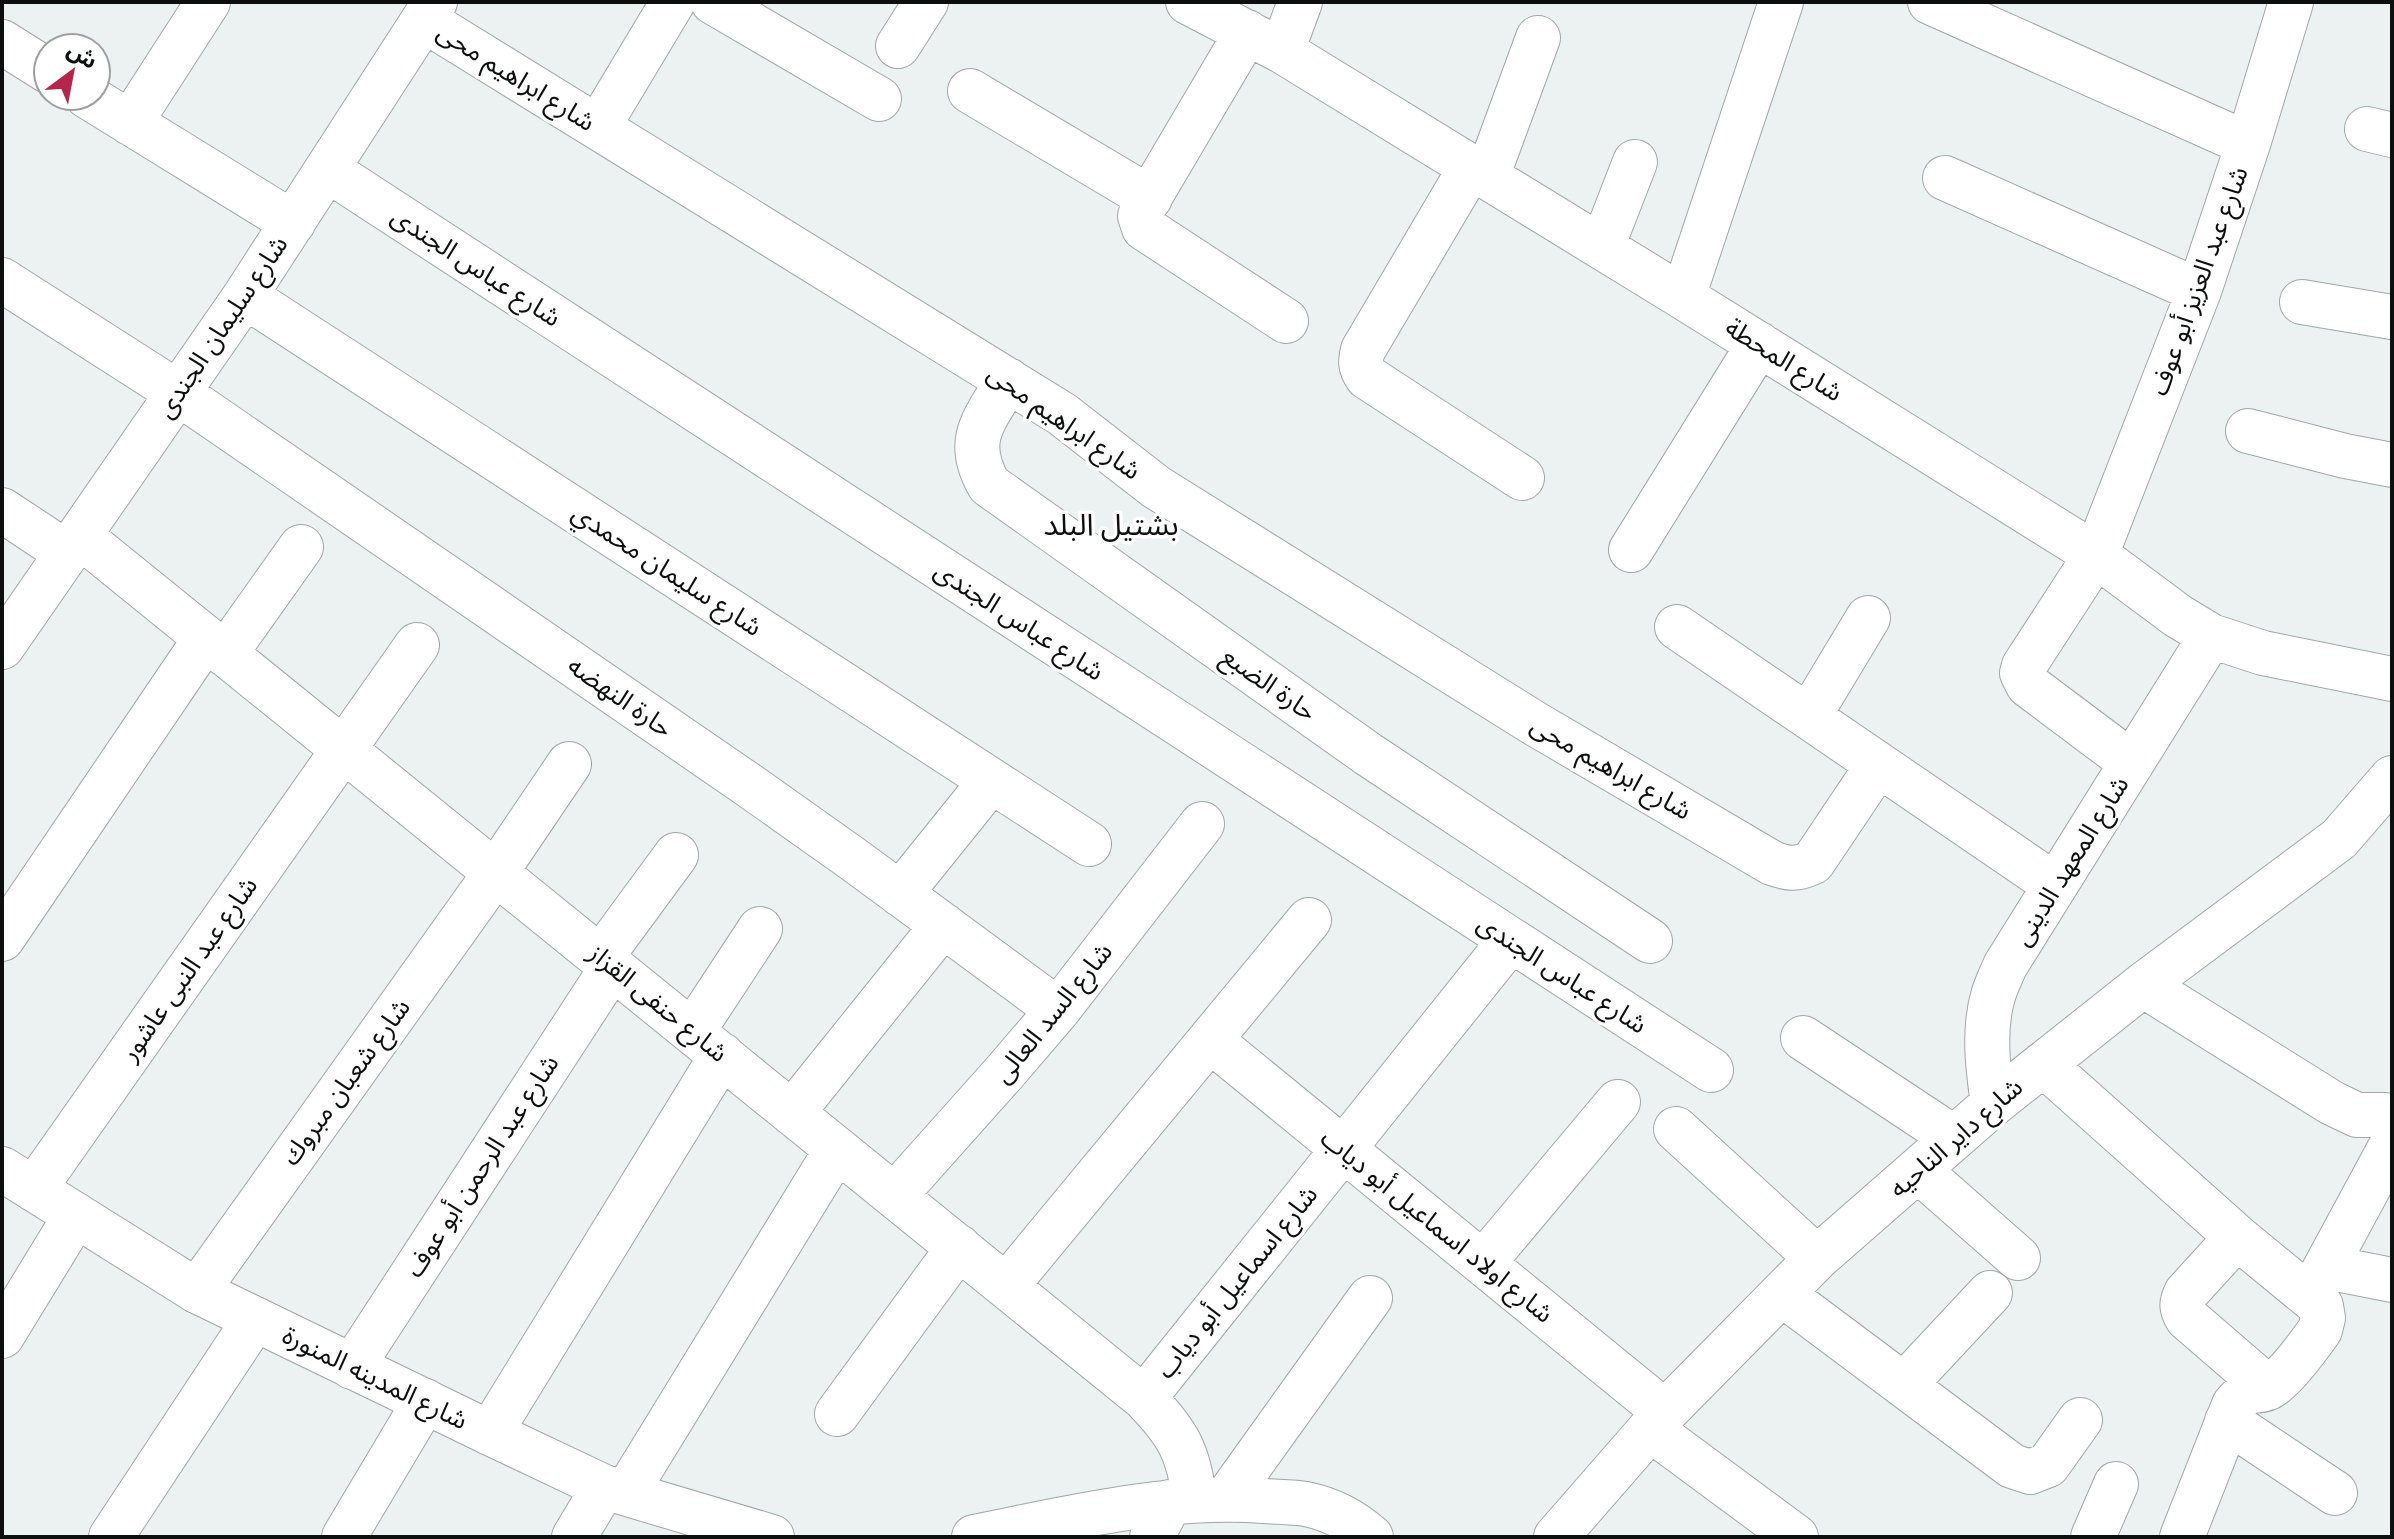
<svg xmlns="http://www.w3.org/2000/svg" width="2394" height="1539" viewBox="0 0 2394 1539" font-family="'Fira Sans Condensed','Noto Sans Arabic',sans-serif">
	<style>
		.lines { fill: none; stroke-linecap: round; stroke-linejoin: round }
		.minor-casing { stroke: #a1a6a6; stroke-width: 46 }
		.tertiary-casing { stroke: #a1a6a6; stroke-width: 46 }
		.minor { stroke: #fff; stroke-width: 44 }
		.tertiary { stroke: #fff; stroke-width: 44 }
		.labels { text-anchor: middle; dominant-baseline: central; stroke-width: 7; stroke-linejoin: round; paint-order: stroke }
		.street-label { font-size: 26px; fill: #0d0f0f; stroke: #fff }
		.quarter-label { font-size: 30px; fill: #0d0f0f; stroke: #fff }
	</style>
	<rect width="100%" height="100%" fill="#ecf1f1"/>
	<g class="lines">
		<!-- minor casing -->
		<g class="minor-casing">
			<path id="minor" d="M713 2 879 99
				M1188 2 1282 51 1683 297 2096 555 2178 616 2211 636 2263 653 2392 679
				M1930 2 2248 144
				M424 20 1062 414 1156 487 1534 723 1772 863C1788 869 1797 870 1813 862L1878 765
				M1247 32 1142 210 1140 216 1144 228 1286 321
				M2 42 48 71
				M898 46 926 2
				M1282 51 1300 2
				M970 91 1150 198
				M87 96 293 223
				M130 123 208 2
				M598 127 673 2
				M2367 129 2392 135
				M1471 167 1363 350C1360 361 1360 367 1367 377L1522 478
				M328 170 1711 1070
				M1487 177 1538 38
				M1945 178 2199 291
				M1602 247 1635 162
				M2 280 177 392 750 786 853 859 1058 1010
				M245 296 1089 844
				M1683 297 1781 2
				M2302 302 2392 317
				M1008 380C985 420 963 439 989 485L1368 754 1650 941
				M2248 431 2345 456 2392 465
				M2 510 67 553
				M80 536 1144 1398C1176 1431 1190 1452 1194 1500
				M1631 550 1759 344
				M1677 627 2055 885
				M2 647 245 296 435 2
				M225 654 301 547
				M1809 716 1868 618
				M2132 763 2028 685 2022 673 2024 666 2096 555 2199 291 2248 144 2291 2
				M900 894 991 781
				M2 939 206 638
				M601 957 676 855
				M2143 985 2332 1103 2357 1115H2385
				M693 1031 760 929
				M1803 1038 1954 1138
				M1210 1040 1665 1412
				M2043 1064 2237 1237 2321 1306 2323 1318 2320 1330C2308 1347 2289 1373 2273 1385 2257 1397 2252 1382 2234 1405L2182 1537
				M1993 1104C1988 1069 1983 1030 1993 996 1996 985 2001 976 2005 966L2211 636
				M792 1113 943 925
				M1676 1129 1817 1258
				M1918 1170 2018 1258
				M34 1189 417 645
				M895 1195 1004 1073 1058 1010 1202 824
				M2237 1237 2186 1293C2181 1303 2181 1308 2187 1318L2268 1388
				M1483 1263 1618 1102
				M2326 1267 2392 1280
				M1007 1285 1309 920
				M197 1291 496 872 569 764
				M1782 1294 2012 1466 2030 1472 2048 1465 2080 1420
				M2310 1296 2391 1146
				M2 1336 76 1215
				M352 1367 613 966
				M1904 1385 1990 1293
				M1144 1398 1510 941
				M837 1414 959 1247
				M2227 1421 2335 1493
				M1650 1429 1796 1537
				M490 1433 722 1055
				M626 1493 837 1149
				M1226 1499 1370 1298
				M111 1537 255 1319
				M344 1537 425 1401
				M574 1537 604 1487
				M1152 1537 1170 1502
				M1556 1537 1665 1412 1817 1258 1993 1104 2143 985 2339 839 2392 778
				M2093 1537 2116 1484"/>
		</g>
		<!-- tertiary casing -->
		<g class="tertiary-casing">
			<path id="tertiary" d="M2 1169 197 1291 490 1433 604 1487 772 1537
				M974 1537C1070 1518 1166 1494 1264 1501 1278 1502 1293 1502 1306 1504 1330 1509 1353 1521 1371 1537"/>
		</g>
		<!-- minor -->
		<use href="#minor" class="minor"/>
		<!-- tertiary -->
		<use href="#tertiary" class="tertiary"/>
	</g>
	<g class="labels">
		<!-- street labels -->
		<g class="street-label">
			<text transform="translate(516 77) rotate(32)">شارع ابراهيم محى</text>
			<text transform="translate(476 267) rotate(33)">شارع عباس الجندى</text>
			<text transform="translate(2199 281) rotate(-70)">شارع عبد العزيز أبو عوف</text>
			<text transform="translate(222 327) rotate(-56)">شارع سليمان الجندى</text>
			<text transform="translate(1784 360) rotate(32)">شارع المحطة</text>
			<text transform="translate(1064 422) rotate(35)">شارع ابراهيم محى</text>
			<text transform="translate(667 570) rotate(33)">شارع سليمان محمدي</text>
			<text transform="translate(1019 621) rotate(33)">شارع عباس الجندى</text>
			<text transform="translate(1269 684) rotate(35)">حارة الضبع</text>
			<text transform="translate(620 697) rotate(35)">حارة النهضه</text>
			<text transform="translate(1611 768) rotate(30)">شارع ابراهيم محى</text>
			<text transform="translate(2071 861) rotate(-58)">شارع المعهد الدينى</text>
			<text transform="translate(189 969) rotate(-55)">شارع عبد النبى عاشور</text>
			<text transform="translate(1562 974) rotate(33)">شارع عباس الجندى</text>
			<text transform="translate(658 1003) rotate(39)">شارع حنفى القزاز</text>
			<text transform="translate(1053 1013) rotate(-51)">شارع السد العالى</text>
			<text transform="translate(346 1082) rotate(-54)">شارع شعبان مبروك</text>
			<text transform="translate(1956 1138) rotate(-41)">شارع داير الناحيه</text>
			<text transform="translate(482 1166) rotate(-57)">شارع عبد الرحمن أبو عوف</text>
			<text transform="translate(1437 1226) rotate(39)">شارع اولاد اسماعيل أبو دياب</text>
			<text transform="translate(1237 1282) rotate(-51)">شارع اسماعيل أبو دياب</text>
			<text transform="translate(375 1378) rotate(26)">شارع المدينه المنورة</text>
		</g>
		<!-- quarter labels -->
		<g class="quarter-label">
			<text x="1111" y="525">بشتيل البلد</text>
		</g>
	</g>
	<!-- border -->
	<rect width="2394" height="1539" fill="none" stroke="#0d0f0f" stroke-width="8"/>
	<!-- north arrow -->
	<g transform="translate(72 72) rotate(32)"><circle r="38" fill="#ffffff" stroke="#9e9f9f" stroke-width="2"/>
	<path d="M0-6L14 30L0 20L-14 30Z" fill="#b6254c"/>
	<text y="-12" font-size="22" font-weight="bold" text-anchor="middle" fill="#0d0f0f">ش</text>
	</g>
</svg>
